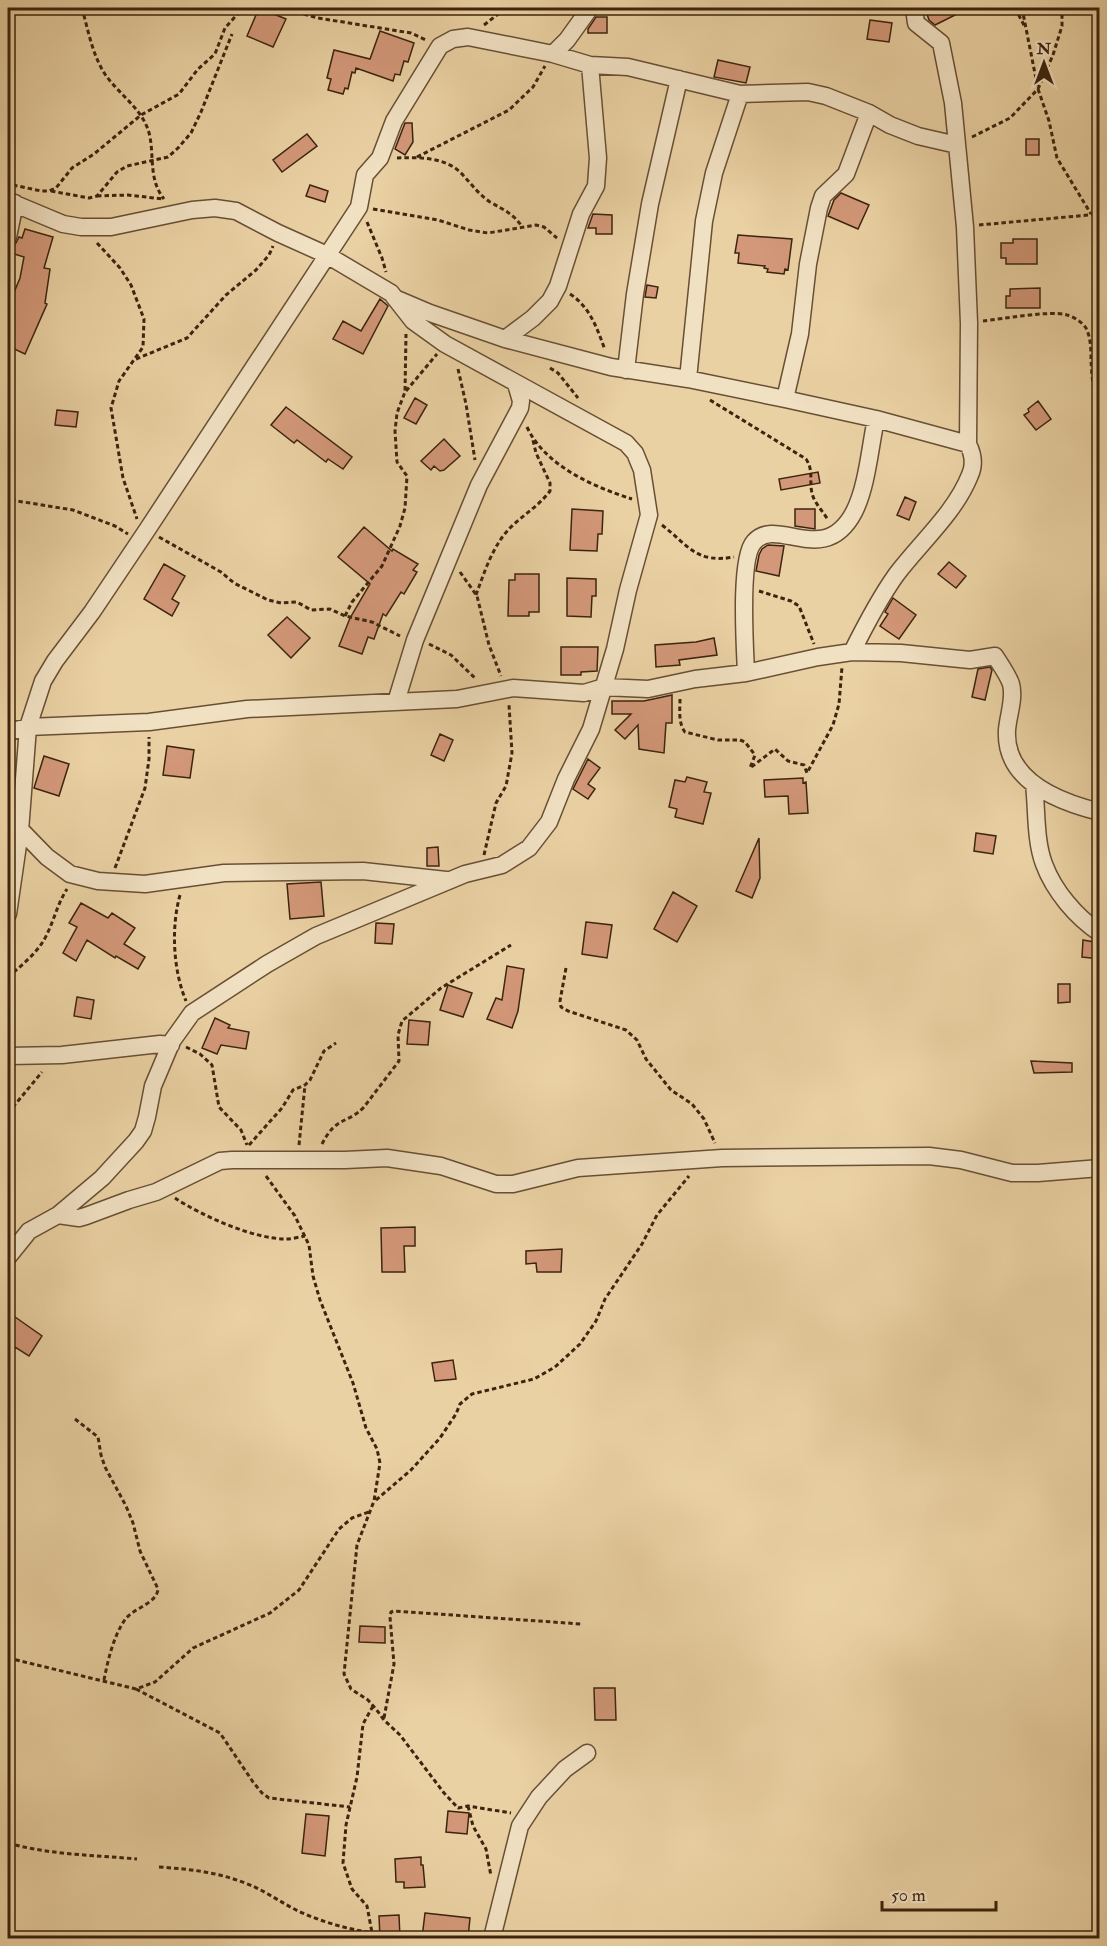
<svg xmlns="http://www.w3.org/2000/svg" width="1107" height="1946" viewBox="0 0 1107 1946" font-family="'IM FELL Double Pica',serif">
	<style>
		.building { fill: #d39879; stroke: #3c240f; stroke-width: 1.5 }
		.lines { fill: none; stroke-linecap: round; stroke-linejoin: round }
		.minor-casing { stroke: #684f34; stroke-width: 19 }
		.path { stroke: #3c240f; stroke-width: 3; stroke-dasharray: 4.5 3; stroke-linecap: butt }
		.minor { stroke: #f1e1c3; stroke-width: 16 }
	</style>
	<rect width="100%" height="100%" fill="#ead1a3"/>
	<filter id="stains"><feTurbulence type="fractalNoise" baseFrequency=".00333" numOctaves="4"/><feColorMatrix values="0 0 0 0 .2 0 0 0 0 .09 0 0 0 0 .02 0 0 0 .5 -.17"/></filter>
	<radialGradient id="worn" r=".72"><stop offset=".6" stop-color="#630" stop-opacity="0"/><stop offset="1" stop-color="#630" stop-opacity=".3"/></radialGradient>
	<!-- building -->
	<path class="building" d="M259 8 286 19 273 47 247 36Z
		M925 8H969L935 25 929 20Z
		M596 17H607V33H588V29Z
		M870 20 892 23 889 42 867 39Z
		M380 31 414 43 408 62 404 61 400 75 395 74 393 81 356 68 355 73 352 72 348 89 345 88 343 94 328 90 331 79 327 78 334 50 370 59Z
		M718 60 750 67 746 83 714 77Z
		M405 123H412L413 142 405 155 395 149Z
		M307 134 317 146 282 172 273 160Z
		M1026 139H1039V155H1026Z
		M310 185 328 191 325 202 306 196Z
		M841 193 869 205 858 229 828 216 834 200Z
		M593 214 612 215V234H596V228H588Z
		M25 229 53 237 44 268 50 269 45 303 47 304 25 354 10 347 14 341 8 338V307L20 278 24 257 8 252 10 247 16 243 19 237 22 238Z
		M738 235 792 239 788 270 785 269 784 274 767 272 768 269 764 268 765 266 738 263 739 253H735Z
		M1013 239H1037V264H1006V258H1001V243H1013Z
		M647 285 658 287 656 298 645 297Z
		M1040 288V308H1006V296H1010V289Z
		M380 299 388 306 363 354 333 339 343 321 361 331Z
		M415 398 427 405 416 424 404 418Z
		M1038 401 1051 419 1036 430 1024 415 1029 412 1028 409Z
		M286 407 352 457 343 469 328 459 326 462 297 440 294 443 271 425Z
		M57 410 78 412 76 427 55 425Z
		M444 439 460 456 444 470 440 471 434 466 431 470 421 461Z
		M818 472 820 483 781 490 779 479Z
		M905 497 916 502 909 520 897 515Z
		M572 509 603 511 602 534H598L597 551 570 550Z
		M795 509H815V529L795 526Z
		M364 527 392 551 393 549 418 564 413 570 417 572 404 594 401 592 386 616 383 614 374 639 368 637 362 654 339 646 350 618 370 584 338 557Z
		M768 545 784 546 779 576 756 571 759 555 762 549Z
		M949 562 966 576 956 588 938 574Z
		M164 564 185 576 172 599 179 603 172 616 144 599Z
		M515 574H539V612H529V616H508L509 580H515Z
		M567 578 596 579V596H592L591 617 567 616Z
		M893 598 916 615 899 639 880 626 888 614 885 612Z
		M287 617 310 638 291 658 268 635Z
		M714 638 717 655 679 660 680 665 656 667 655 645 696 642Z
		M561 647H598L597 671 581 672V675H561Z
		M990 667 992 670 985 700 972 697 978 669Z
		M672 695V723H666L664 753 639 749 638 725 625 739 615 730 631 714H612V701H644Z
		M440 734 453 740 444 761 431 755Z
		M167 746 194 750 190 778 163 775Z
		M44 756 69 764 59 796 34 788Z
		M588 759 600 768 588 784 595 789 588 799 573 789Z
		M687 777 707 782 704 792 711 793 703 824 675 817 677 809 669 807 675 780 685 782Z
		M803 778V783L806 782 808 813 789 814 788 796 765 797 764 780Z
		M976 833 996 836 993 854 974 851Z
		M759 838 760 878 752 898 736 891Z
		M438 847 439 866H427V848Z
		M321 882 324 916 290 919 287 884Z
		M673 892 697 906 677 942 654 929Z
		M81 903 108 918 112 913 135 928 124 944 145 957 138 969 116 956 115 958 87 940 76 961 63 953 77 927 69 923Z
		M586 922 612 925 607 958 582 954Z
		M376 923 394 924 392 944 375 943Z
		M1083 940 1100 943V959L1082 957Z
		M507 966 524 969 518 1011 512 1028 487 1019 496 998 502 1000Z
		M1058 984H1070V1002L1058 1003Z
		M448 985 472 993 463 1017 440 1010Z
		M77 997 94 1000 91 1019 74 1016Z
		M215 1018 230 1025 228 1028 249 1032 246 1049 221 1045 217 1054 202 1048Z
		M409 1020 430 1022 428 1045 407 1044Z
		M1031 1061 1072 1063V1072L1034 1073Z
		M415 1227V1246H404L405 1272H382L381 1228Z
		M562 1249 561 1272H537L536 1263 526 1264V1251Z
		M8 1312 42 1336 29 1356 15 1347 8 1358Z
		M453 1360 456 1379 435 1381 432 1363Z
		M360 1626 385 1627V1643L359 1642Z
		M594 1688H615L616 1720H595Z
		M448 1811 469 1813 467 1834 446 1832Z
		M306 1814 329 1816 325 1856 302 1853Z
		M421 1857V1865H423L425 1887 404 1888V1882H396L395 1859Z
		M425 1913 470 1918 468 1938H422Z
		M399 1915 400 1938H380L379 1916Z"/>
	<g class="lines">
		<!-- minor casing -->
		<g class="minor-casing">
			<path id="minor" d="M914 8 916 23 941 43 953 103 965 227 969 323 968 444
				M553 54 590 65 628 67 740 94 808 92 826 96 869 113 890 125 918 136 957 145
				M8 201 63 224 81 227H111L192 210 215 208 236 211 278 233 327 255 391 293 413 321 445 344 626 443 635 453 642 470 649 515 628 590 615 649 591 729 566 779 549 822 529 848 502 865 465 874 316 936 267 964 192 1013 172 1041 153 1086 147 1117 143 1131 136 1141 102 1178 58 1215 29 1231 8 1257
				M8 237 15 203
				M397 299 430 313 505 339 611 367 688 379 785 399 876 419 968 444C973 454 975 464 970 475 955 513 920 543 896 575 879 599 865 626 852 652
				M505 339 533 318 550 301 558 286 581 214 596 186 598 158 590 65
				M626 370 635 294 650 204 679 79
				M688 379 704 221 714 173 740 94
				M785 399 800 334 808 264 819 208 823 196 846 174 869 113
				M746 673C745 648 739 558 754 542 777 515 824 569 854 512 867 487 870 447 876 419
				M396 702 415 640 479 485 520 408 521 401 516 384
				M8 732 28 727 149 722 247 709 457 699 513 688 584 693 604 687 648 689 695 679 746 673 818 657 852 652 901 653 970 660 995 656C1000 664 1008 675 1011 684 1015 698 1008 716 1007 730 1004 781 1059 802 1100 812
				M1034 784C1037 810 1035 840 1044 864 1054 891 1076 917 1100 933
				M8 817 47 857 70 874 98 881 145 884 224 873 363 871 446 880
				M8 914 20 831 28 727 43 681 55 661 92 612 147 530 359 207 365 175 380 158 394 121 440 46 453 39 468 37 553 54 567 40 590 8
				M8 1056 62 1055 160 1044 171 1045
				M58 1215 79 1218 86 1216 129 1200 156 1192 220 1161 232 1160H345L387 1158 441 1166 496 1184H513L578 1168 722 1158 929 1156 961 1160 1012 1173H1038L1100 1168
				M492 1938 520 1826 539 1797 565 1769 587 1753"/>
		</g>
		<!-- path -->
		<path class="path" d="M82 8C88 30 93 58 107 77 122 97 145 111 150 137 154 159 149 180 164 199
			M282 8 318 18 411 33 426 40
			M1015 8 1025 27
			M1022 8 1038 89 1049 121 1057 158 1091 214
			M484 25 506 8
			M972 137 1010 118 1038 89 1053 55 1062 26V15L1065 10 1100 9
			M417 157 509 110 533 87 545 66
			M397 158C418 157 444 157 460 172 470 182 478 194 490 202 504 210 514 214 523 228
			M13 185 41 191H49L56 188 72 168 94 154 141 115 179 94 198 69 215 54 225 28 243 8
			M51 191 89 198 97 196 117 172 127 166 168 157 178 148 191 133 201 112 232 34
			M97 196 128 195 163 199
			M373 209 438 220 469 230 488 233 536 225 544 227 557 238
			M367 222 382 258 386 272
			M979 225 1100 214
			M97 243 120 268 131 285 144 319 143 347 119 381 111 408 123 478 137 519
			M570 294C590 307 597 328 605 350
			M983 321C1002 319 1051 310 1067 315 1074 317 1082 322 1086 328 1091 338 1091 350 1091 361 1092 374 1092 391 1100 402
			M136 359 187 338 226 295 256 270 269 255 273 246
			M550 368 558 373 578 398
			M458 369 466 404 475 460
			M406 391 437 354
			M710 400 806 459C814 471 809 481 812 493 814 503 823 511 828 520
			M527 427C545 466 594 487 632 499
			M11 500 73 510 115 526 128 534
			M662 525C688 545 696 564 734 557
			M159 537 221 572 234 583 268 600 281 603 297 602 311 610 330 609 345 616 372 622 400 636
			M460 572 477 596 489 645 501 676
			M759 591 791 601 799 606 814 644
			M476 595C484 573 492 548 508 530 521 516 538 507 550 491V483L536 453 532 436
			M345 616 352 602 382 566 400 526 405 508 407 476 397 462 395 431 397 413 405 392 406 334
			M429 644 451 655 476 679
			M680 699C680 709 678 723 685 732L718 740H740L745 742 755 755 750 768 775 749 788 761 804 765 807 773 833 725 839 704 842 667
			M484 855 496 803 506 786 512 753 509 705
			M115 868 145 788 149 759V737
			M180 895C171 927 173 970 186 1001
			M566 968 560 1001 561 1007 568 1011 626 1030 637 1040 646 1059 671 1090 692 1104 704 1119 715 1143
			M8 977C23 964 40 951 48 932 55 917 58 903 67 889
			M186 1047 200 1054 212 1065 219 1107 241 1130 247 1145
			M8 1113 42 1072
			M322 1144C336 1116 348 1124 364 1107L399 1061 398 1035 402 1021 441 988 511 945
			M249 1145 282 1108 293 1090 305 1085 310 1080 324 1051 336 1043
			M299 1145 305 1085
			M266 1176 295 1216 309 1245 313 1276 320 1300 353 1383 366 1428 377 1449 380 1463 374 1501 357 1545 344 1674 351 1689 368 1700 376 1709 384 1720 400 1735 444 1793 458 1808 468 1806 511 1813
			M175 1198C202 1216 254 1239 286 1239 292 1239 299 1237 305 1236
			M75 1419 98 1437 101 1455 105 1467 126 1506 133 1523 140 1551 158 1589C157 1604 132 1608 124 1621 113 1638 108 1660 104 1680
			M376 1500 411 1470 440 1438 456 1414 460 1404 472 1394 534 1379 555 1367 580 1344 596 1321 605 1299 642 1244 657 1215 689 1176
			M8 1658 136 1689 155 1682 193 1648 270 1613 299 1590 339 1529 352 1518 369 1512
			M136 1689 220 1733 253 1782 262 1793 269 1798 350 1807
			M373 1706 363 1724 357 1777 346 1825 343 1863 352 1889 367 1906 373 1938
			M384 1718 394 1664 390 1617 391 1612 394 1611 581 1624
			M468 1806 473 1826 486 1849 491 1876
			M8 1843C50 1855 94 1855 137 1859
			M159 1867C189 1869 217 1872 245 1883 264 1890 280 1902 298 1911 322 1922 347 1929 373 1933
			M541 1937 542 1938"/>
		<!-- minor -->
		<use href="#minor" class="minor"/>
	</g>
	<!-- margin -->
	<rect width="1107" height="1946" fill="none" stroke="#ead1a3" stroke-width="30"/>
	<rect x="9" y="9" width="1089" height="1928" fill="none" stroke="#3c240f" stroke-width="3"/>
	<rect x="15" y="15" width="1077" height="1916" fill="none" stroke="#3c240f" stroke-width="1.5"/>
	<!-- north arrow -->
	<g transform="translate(1044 63)" stroke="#f1e1c3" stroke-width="4.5" paint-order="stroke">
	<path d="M0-4.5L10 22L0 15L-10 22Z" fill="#3c240f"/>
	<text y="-9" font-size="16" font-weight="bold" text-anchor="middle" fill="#3c240f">N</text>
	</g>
	<!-- scale -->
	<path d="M882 1901v9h114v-9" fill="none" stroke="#3c240f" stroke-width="3"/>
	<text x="891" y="1901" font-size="18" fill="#3c240f" stroke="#f1e1c3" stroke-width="4.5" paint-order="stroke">50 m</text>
	<rect width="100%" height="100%" filter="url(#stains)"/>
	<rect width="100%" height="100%" fill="url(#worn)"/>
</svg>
